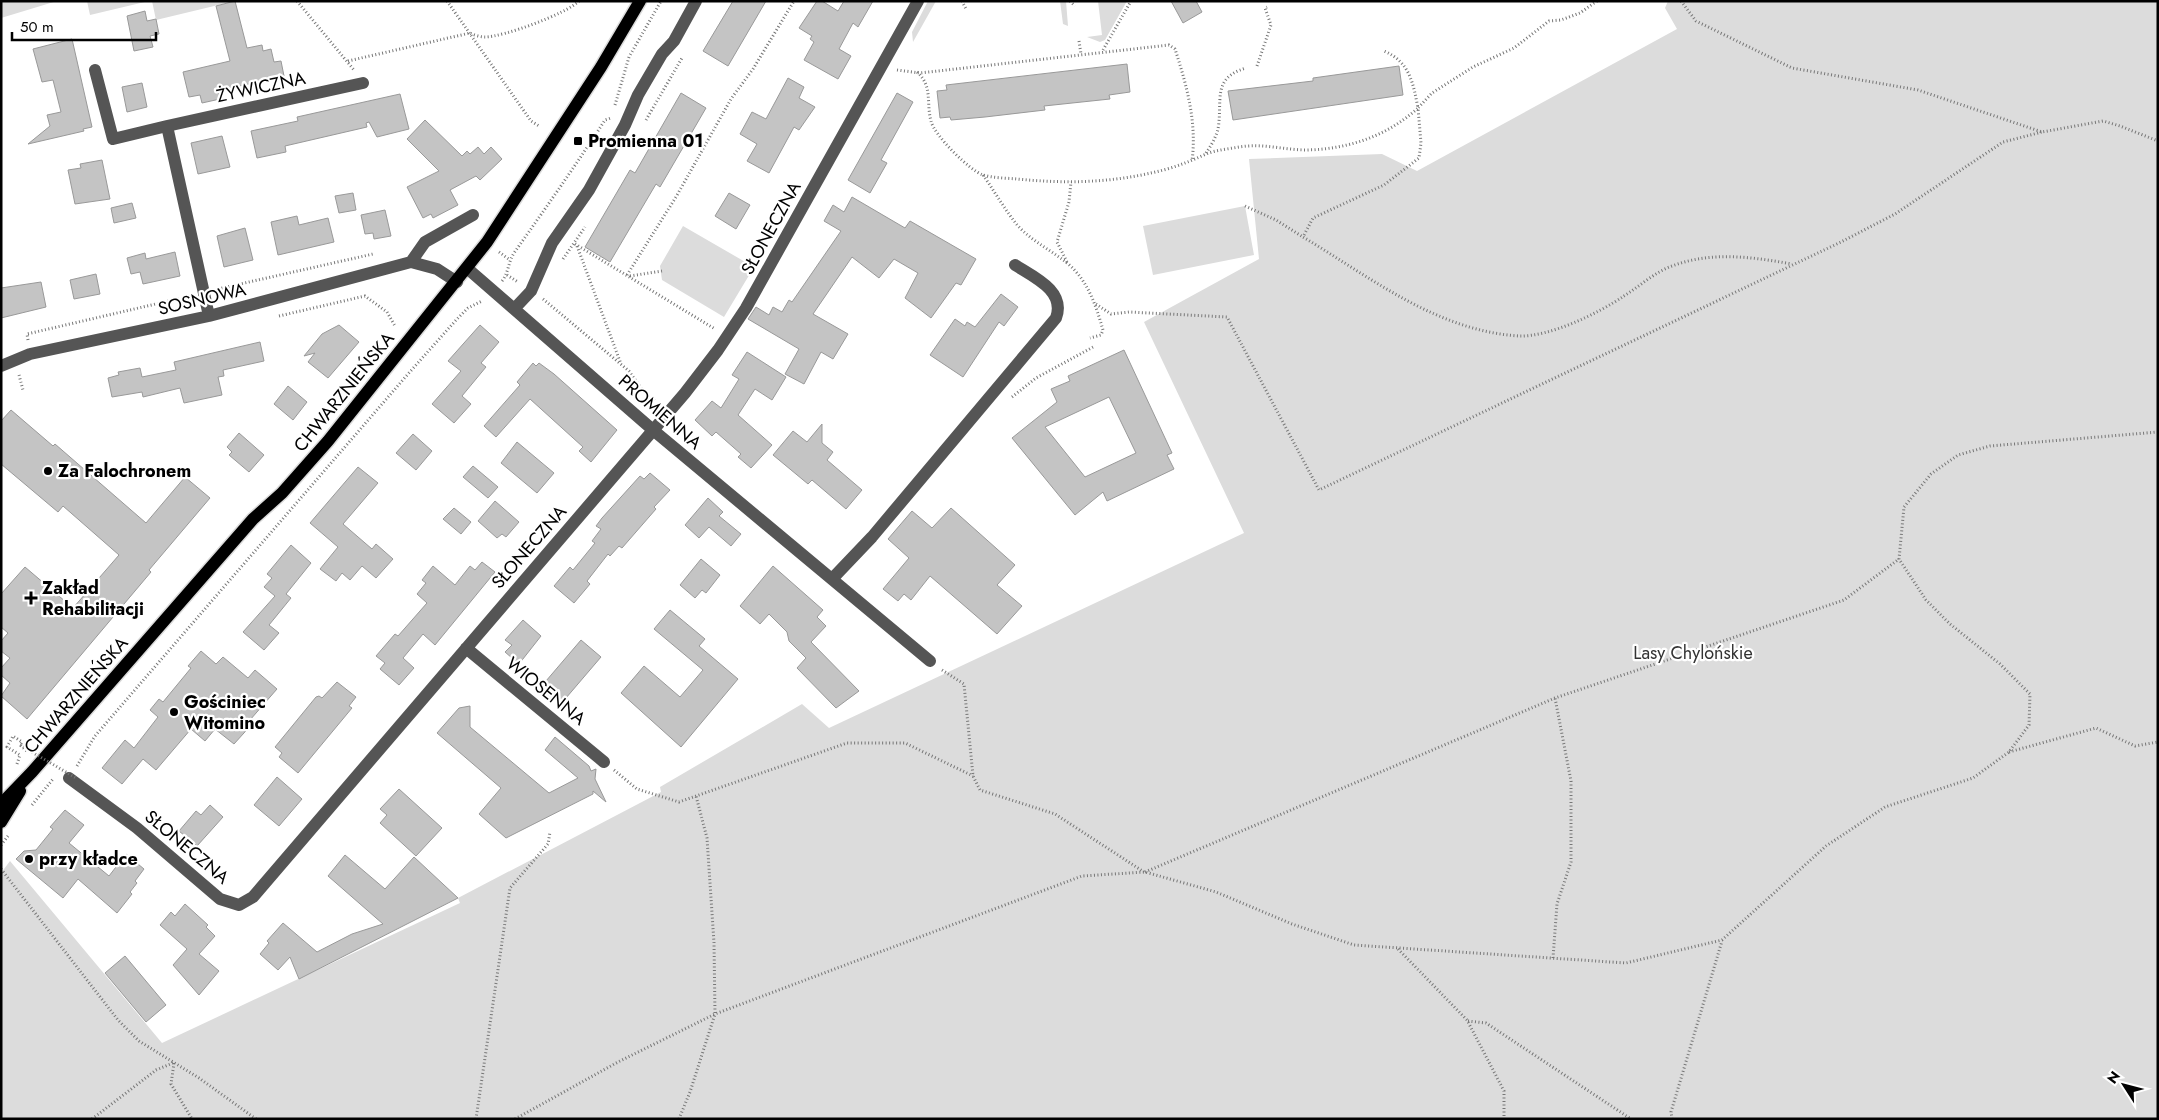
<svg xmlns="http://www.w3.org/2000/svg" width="2159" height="1120" viewBox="0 0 2159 1120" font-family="Jost,sans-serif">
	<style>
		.green { fill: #dcdcdc }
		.building { fill: #c4c4c4; stroke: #999; fill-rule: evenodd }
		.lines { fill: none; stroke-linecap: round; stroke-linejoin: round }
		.major-casing { stroke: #dbdbdb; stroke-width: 15 }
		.path { stroke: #777; stroke-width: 3; stroke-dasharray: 1 2.5; stroke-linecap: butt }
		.minor { stroke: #555; stroke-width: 12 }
		.major { stroke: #000; stroke-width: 12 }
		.path-bridge { stroke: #777; stroke-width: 3; stroke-dasharray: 1 2.5; stroke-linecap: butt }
		.poi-dot { fill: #000; stroke: #fff; stroke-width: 2 }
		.labels { text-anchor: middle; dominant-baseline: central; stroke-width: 4.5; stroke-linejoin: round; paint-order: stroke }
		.street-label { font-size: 18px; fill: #000; stroke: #fff }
		.poi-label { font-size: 18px; font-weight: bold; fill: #000; stroke: #fff; text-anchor: start }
		.park-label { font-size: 18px; fill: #333; stroke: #fff }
	</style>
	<rect width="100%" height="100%" fill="#fff"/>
	<!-- green -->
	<path class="green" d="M1 1H57L1 18Z
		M87 1H149L90 15Z
		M152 1H235L156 20Z
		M928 1H936L913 42 912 32Z
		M1060 1H1066L1068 26 1063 24Z
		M1098 1H1127L1105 40 1100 42 1087 37 1102 35Z
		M1668 1H2158V1119H1V873L10 861 162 1043 460 903 458 898 661 792 660 787 802 704 829 728 1244 533 1144 322 1259 259 1249 159 1382 154 1417 171 1677 29 1665 8Z
		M1245 206 1254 255 1153 275 1143 226Z
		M683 226 754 267 724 317 662 280 660 266Z"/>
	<!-- building -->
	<path class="building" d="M235 1 247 48 262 45 263 51 271 49 274 62 281 61 284 76 218 91 220 99 202 103 200 95 189 97 183 72 230 61 216 6Z
		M733 1H766L728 66 703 51Z
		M817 1H822L838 11 844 1H873L858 27 853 23 839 49 851 56 838 79 804 60 814 42 810 39 812 36 799 28Z
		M1171 1H1196L1202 12 1183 23Z
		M145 11 147 21 156 19 159 34 150 36 153 47 134 51 127 16Z
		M72 39 92 127 83 129 84 131 28 144 50 126 47 115 61 112 53 80 42 82 33 49Z
		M1127 64 1130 92 1109 95 1110 99 1044 106 1045 110 985 117 951 120 950 117 940 118 937 91 947 90 946 85Z
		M1399 66 1403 95 1233 120 1228 91 1313 81V78Z
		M788 78 804 87 799 98 815 107 799 130 794 127 769 173 747 161 757 144 740 134 752 112 766 119Z
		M142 83 147 107 127 112 122 87Z
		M681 93 706 108 660 187 656 184 610 262 585 247 630 170 635 173Z
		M897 93 913 102 881 160 887 163 870 193 848 180Z
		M400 94 409 129 377 137 369 122 366 123 367 127 285 146 286 152 257 158 251 131 298 121 297 117Z
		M425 120 462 156 467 151 470 154 478 147 484 154 491 147 502 159 480 180 476 176 450 190 458 205 433 218 431 214 423 218 407 187 439 171 407 139Z
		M222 136 230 167 198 174 191 143Z
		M102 160 110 199 75 204 68 170 81 168 80 164Z
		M353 193 356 210 339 213 335 196Z
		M729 193 750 205 736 229 715 216Z
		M852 197 905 228 910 221 976 259 961 285 956 283 931 318 905 298 918 273 894 259 879 278 852 257 813 314 848 334 833 359 821 352 804 384 785 374 799 349 748 319 756 307 769 315 773 307 782 312 789 300 792 302 841 231 824 221 833 205 844 212Z
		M132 203 136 218 114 223 111 208Z
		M385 210 391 236 374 239 373 233 365 234 361 215Z
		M297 216 299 225 328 218 334 242 278 255 271 222Z
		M245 228 253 260 224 267 217 236Z
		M175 252 180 276 143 284 140 272 131 274 127 258 145 253 146 259Z
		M96 274 100 294 74 299 70 280Z
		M41 282 46 307 1 318V288Z
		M1001 294 1018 307 1004 326 999 322 963 377 930 355 955 319 965 326 967 322 975 327Z
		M339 325 359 342 328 378 308 362 315 353 304 356 322 334Z
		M480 325 499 342 481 363 486 367 462 396 471 404 454 423 432 404 461 371 448 361Z
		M260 342 264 361 223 370 224 376 218 377 222 395 184 403 180 388 143 397 142 392 112 397 108 378 119 375 118 372 140 368 142 377 176 370 174 362Z
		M1124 350 1172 453 1167 455 1174 469 1107 501 1103 492 1075 515 1012 438 1057 402 1051 389 1070 381 1068 376ZM1109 397 1136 453 1085 477 1045 427Z
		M747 352 786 377 772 400 755 389 738 415 772 445 751 468 738 457 741 454 716 432 712 436 695 420 712 401 721 408 739 379 732 375Z
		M533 363 536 366 539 363 554 374 617 430 591 462 579 451 583 447 530 399 496 437 484 426 520 385 517 382Z
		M288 386 307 402 293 420 274 404Z
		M11 410 53 446 55 444 146 523 185 477 210 498 149 570 151 572 27 719 1 696 10 683 1 675V668L10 658 1 651V641L8 633 1 627V594L25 567 73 608 119 555 63 506 58 512 1 464V421Z
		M822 424V443L833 452 827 460 862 490 846 509 812 480 808 484 773 455 793 431 807 442Z
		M239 433 264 455 249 472 229 455 232 452 227 447Z
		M413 434 432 451 416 470 396 453Z
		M517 442 554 473 537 493 501 463Z
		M473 466 498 487 488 498 463 477Z
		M358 467 378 483 343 524 372 549 376 544 393 559 376 578 362 566 350 580 342 573 336 581 320 569 338 547 310 523Z
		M650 473 670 490 654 507 656 509 622 548 619 546 610 556 608 554 587 581 590 584 574 603 554 586 570 567 573 570 595 543 592 541 601 529 596 526 602 518 640 476 644 479Z
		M708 498 723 512 719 516 741 534 731 546 709 527 699 538 685 525Z
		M495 501 519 522 506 537 502 534 497 538 478 521Z
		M454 508 471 522 461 534 443 519Z
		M951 508 1015 565 997 585 1022 606 997 634 930 576 911 600 904 594 898 601 883 589 909 558 888 539 912 511 932 528Z
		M291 545 311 563 286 594 291 598 269 625 279 633 264 650 243 632 275 596 264 587 272 578 267 574Z
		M701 559 720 575 706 593 702 590 695 598 680 585Z
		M482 562 495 572 435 645 423 634 403 658 414 668 399 685 380 669 385 663 376 656 395 634 398 636 427 603 417 594 426 583 422 580 433 566 455 585 470 566 475 570Z
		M773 566 823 610 817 617 826 626 811 642 859 691 836 708 797 668 806 658 789 641 787 632 769 614 760 624 740 606Z
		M670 610 705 639 699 646 738 679 681 747 621 693 644 666 680 697 703 670 654 629Z
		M523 620 541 636 519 664 505 652 512 645 505 640Z
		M581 640 601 657 560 705 540 688Z
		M201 651 216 664 223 657 248 678 255 670 277 689 250 720 253 723 234 744 215 729 205 741 191 729 156 770 143 759 122 784 102 768 125 740 134 748 158 717 150 710 159 699 163 702 191 668 188 666Z
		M337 682 356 697 349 706 352 708 298 773 279 757 282 753 275 747 316 697 319 696 322 698Z
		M470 706V727L549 793 578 778 545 750 555 737 589 766 591 771 596 769 595 779 606 802 593 791V794L506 838 479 814 501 788 437 733 459 708Z
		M277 777 302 799 279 826 254 805Z
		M399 789 442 828 416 856 380 823 387 815 380 809Z
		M210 805 223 817 197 846 179 831 196 811 201 815Z
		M65 810 84 825 69 843 109 876 126 854 144 869 135 881 137 883 130 892 132 894 117 913 78 879 63 898 16 859 24 851 36 850 53 829 50 827Z
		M345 855 385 889 414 857 458 898 299 979 290 957 278 970 260 954 269 943 267 941 283 923 317 952 352 934 383 924 328 876Z
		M185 904 208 925 206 927 215 936 199 954 219 971 199 995 173 965 187 949 160 925 171 912 175 916Z
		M125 956 166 1005 146 1022 105 973Z"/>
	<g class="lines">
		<!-- major casing -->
		<g class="major-casing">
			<path id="major" d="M1 804 32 772 253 519 282 493 328 441 487 242 601 67 640 1
				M1 822 20 791"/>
		</g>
		<!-- path -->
		<path class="path" d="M297 1 354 70
			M447 1 531 121 539 126
			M962 1 966 9
			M1070 1 1075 6
			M1597 1 1580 13 1561 20 1549 21 1514 48 1473 67 1432 93 1418 108 1421 143 1419 158 1384 185 1313 218 1303 237C1370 277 1437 331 1519 336 1550 337 1599 313 1624 296 1640 286 1655 272 1672 266 1712 251 1752 257 1792 264
			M1681 1 1696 21 1792 68 1918 90 2042 132 2103 121 2120 126 2158 141
			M1079 41 1081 54
			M1103 50 1131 1
			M348 61 470 33C474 35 480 37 485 37 503 37 566 14 579 1
			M1257 66 1271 25 1265 8 1267 7
			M897 70 920 73 1169 45 1175 49C1187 86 1197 123 1192 161
			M917 72C933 86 926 103 931 121 934 135 969 170 983 175 993 178 1006 178 1017 179 1068 184 1116 183 1167 169 1181 165 1193 160 1206 154 1216 150 1228 149 1239 147 1262 143 1284 150 1307 150 1349 149 1387 136 1418 108 1413 83 1410 62 1384 51
			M615 105 629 57 661 1
			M646 120 682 58
			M1206 153C1211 146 1216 137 1218 129 1223 101 1211 78 1246 68
			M983 175C995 192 1005 210 1018 226 1033 242 1051 250 1067 263 1088 280 1096 306 1103 330L1101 335 1090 338
			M1245 206 1276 220 1303 237
			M575 244 715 329
			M577 246 621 364
			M499 252 510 260
			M563 259 585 227
			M1067 262 1057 242 1069 202 1071 182
			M507 275 518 282
			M627 275 676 197 731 99 753 69 794 1
			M630 276 662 271
			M502 281C509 272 508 262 514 253 545 209 576 165 605 120L611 118
			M218 289 373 254
			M543 299 629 371 643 391 656 402
			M1096 304 1111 314 1129 312 1227 317 1319 490 1841 242 1895 214 2003 142 2042 132
			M279 316 365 296 387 312 395 326
			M28 340 27 334 190 296
			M19 375 23 390
			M1012 397 1036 378 1095 346
			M942 670 964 684 973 776 980 790 1055 814 1144 872
			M2009 752 2096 728 2135 746 2158 742
			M17 764 20 755 7 747 13 736 22 742 20 745 28 752
			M77 766 95 736 408 374 457 319 468 308 482 301
			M614 770 637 789 679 802 847 743H905L973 776
			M32 805 53 779
			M1 845 8 836
			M1 869 118 1020 139 1041 199 1078 256 1119
			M1145 872 1555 698 1844 600 1899 559
			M1398 949 1467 1020 1504 1091V1119
			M1553 958 1557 904 1571 862V781L1555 698
			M1468 1021 1486 1023 1631 1119
			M174 1063 171 1084 192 1119
			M92 1119 156 1070 173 1063
			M476 1119 510 888 548 844 550 832
			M515 1119 618 1062 715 1014 1082 876 1145 872 1216 892 1292 924 1354 945 1626 963 1722 940 1826 846 1885 807 1973 778 2009 752 2029 725 2030 694 2000 664 1950 624 1926 600 1899 559 1904 507 1931 474 1958 455 1990 446 2158 432
			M679 1119 690 1092 715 1014 714 943 707 838 696 796
			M1672 1119 1671 1112 1722 941"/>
		<!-- minor -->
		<path class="minor" d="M95 70 113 139 167 126 209 316
			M167 126 363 83
			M411 262 425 242 473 215
			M468 269 653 430 930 661
			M515 308 531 291 552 243 589 190 625 125 638 95 662 54 674 41 696 1
			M1 366 30 354 209 316 411 262 437 269 457 282
			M832 579 872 537 1056 318C1066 291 1034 277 1015 265
			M466 648 604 762
			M69 778 137 828 220 899 239 905 253 897 685 393 718 350 746 308 918 1"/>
		<!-- major -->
		<use href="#major" class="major"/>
		<!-- path-bridge -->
		<path class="path-bridge" d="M20 745 76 778"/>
	</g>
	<!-- markers -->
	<g class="poi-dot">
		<rect x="573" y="136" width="10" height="10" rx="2.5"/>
		<circle cx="48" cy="471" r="5"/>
		<path d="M28.5 590.5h5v5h5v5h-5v5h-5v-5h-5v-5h5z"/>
		<circle cx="174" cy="712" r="5"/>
		<circle cx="29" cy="859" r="5"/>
	</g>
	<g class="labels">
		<!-- street labels -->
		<g class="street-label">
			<text transform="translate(261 87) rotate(-12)">ŻYWICZNA</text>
			<text transform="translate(771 228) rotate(-61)">SŁONECZNA</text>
			<text transform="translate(202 299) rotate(-13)">SOSNOWA</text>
			<text transform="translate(344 392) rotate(-51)">CHWARZNIEŃSKA</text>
			<text transform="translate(660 412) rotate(41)">PROMIENNA</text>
			<text transform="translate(529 547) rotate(-49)">SŁONECZNA</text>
			<text transform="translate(546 691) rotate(39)">WIOSENNA</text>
			<text transform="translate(76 695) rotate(-49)">CHWARZNIEŃSKA</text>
			<text transform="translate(187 847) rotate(40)">SŁONECZNA</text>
		</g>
		<!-- poi labels -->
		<g class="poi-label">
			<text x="588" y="141">Promienna 01</text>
			<text x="58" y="471">Za Falochronem</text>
			<text x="42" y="588">Zakład<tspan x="42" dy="21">Rehabilitacji</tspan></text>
			<text x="184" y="702">Gościniec<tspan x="184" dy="21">Witomino</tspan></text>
			<text x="39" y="859">przy kładce</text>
		</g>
		<!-- park labels -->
		<g class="park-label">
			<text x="1693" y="653">Lasy Chylońskie</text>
		</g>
	</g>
	<!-- border -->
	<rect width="2159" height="1120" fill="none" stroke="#000000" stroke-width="5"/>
	<!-- north arrow -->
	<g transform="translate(2124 1085) rotate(306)" stroke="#ffffff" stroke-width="4" paint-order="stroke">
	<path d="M0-4L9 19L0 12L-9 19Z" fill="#000000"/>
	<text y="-8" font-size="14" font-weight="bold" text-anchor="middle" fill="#000000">N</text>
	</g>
	<!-- scale -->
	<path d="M12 32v8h144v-8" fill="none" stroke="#000000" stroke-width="2.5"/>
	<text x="20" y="32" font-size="15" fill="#000000" stroke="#ffffff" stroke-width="4" paint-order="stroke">50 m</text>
</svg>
